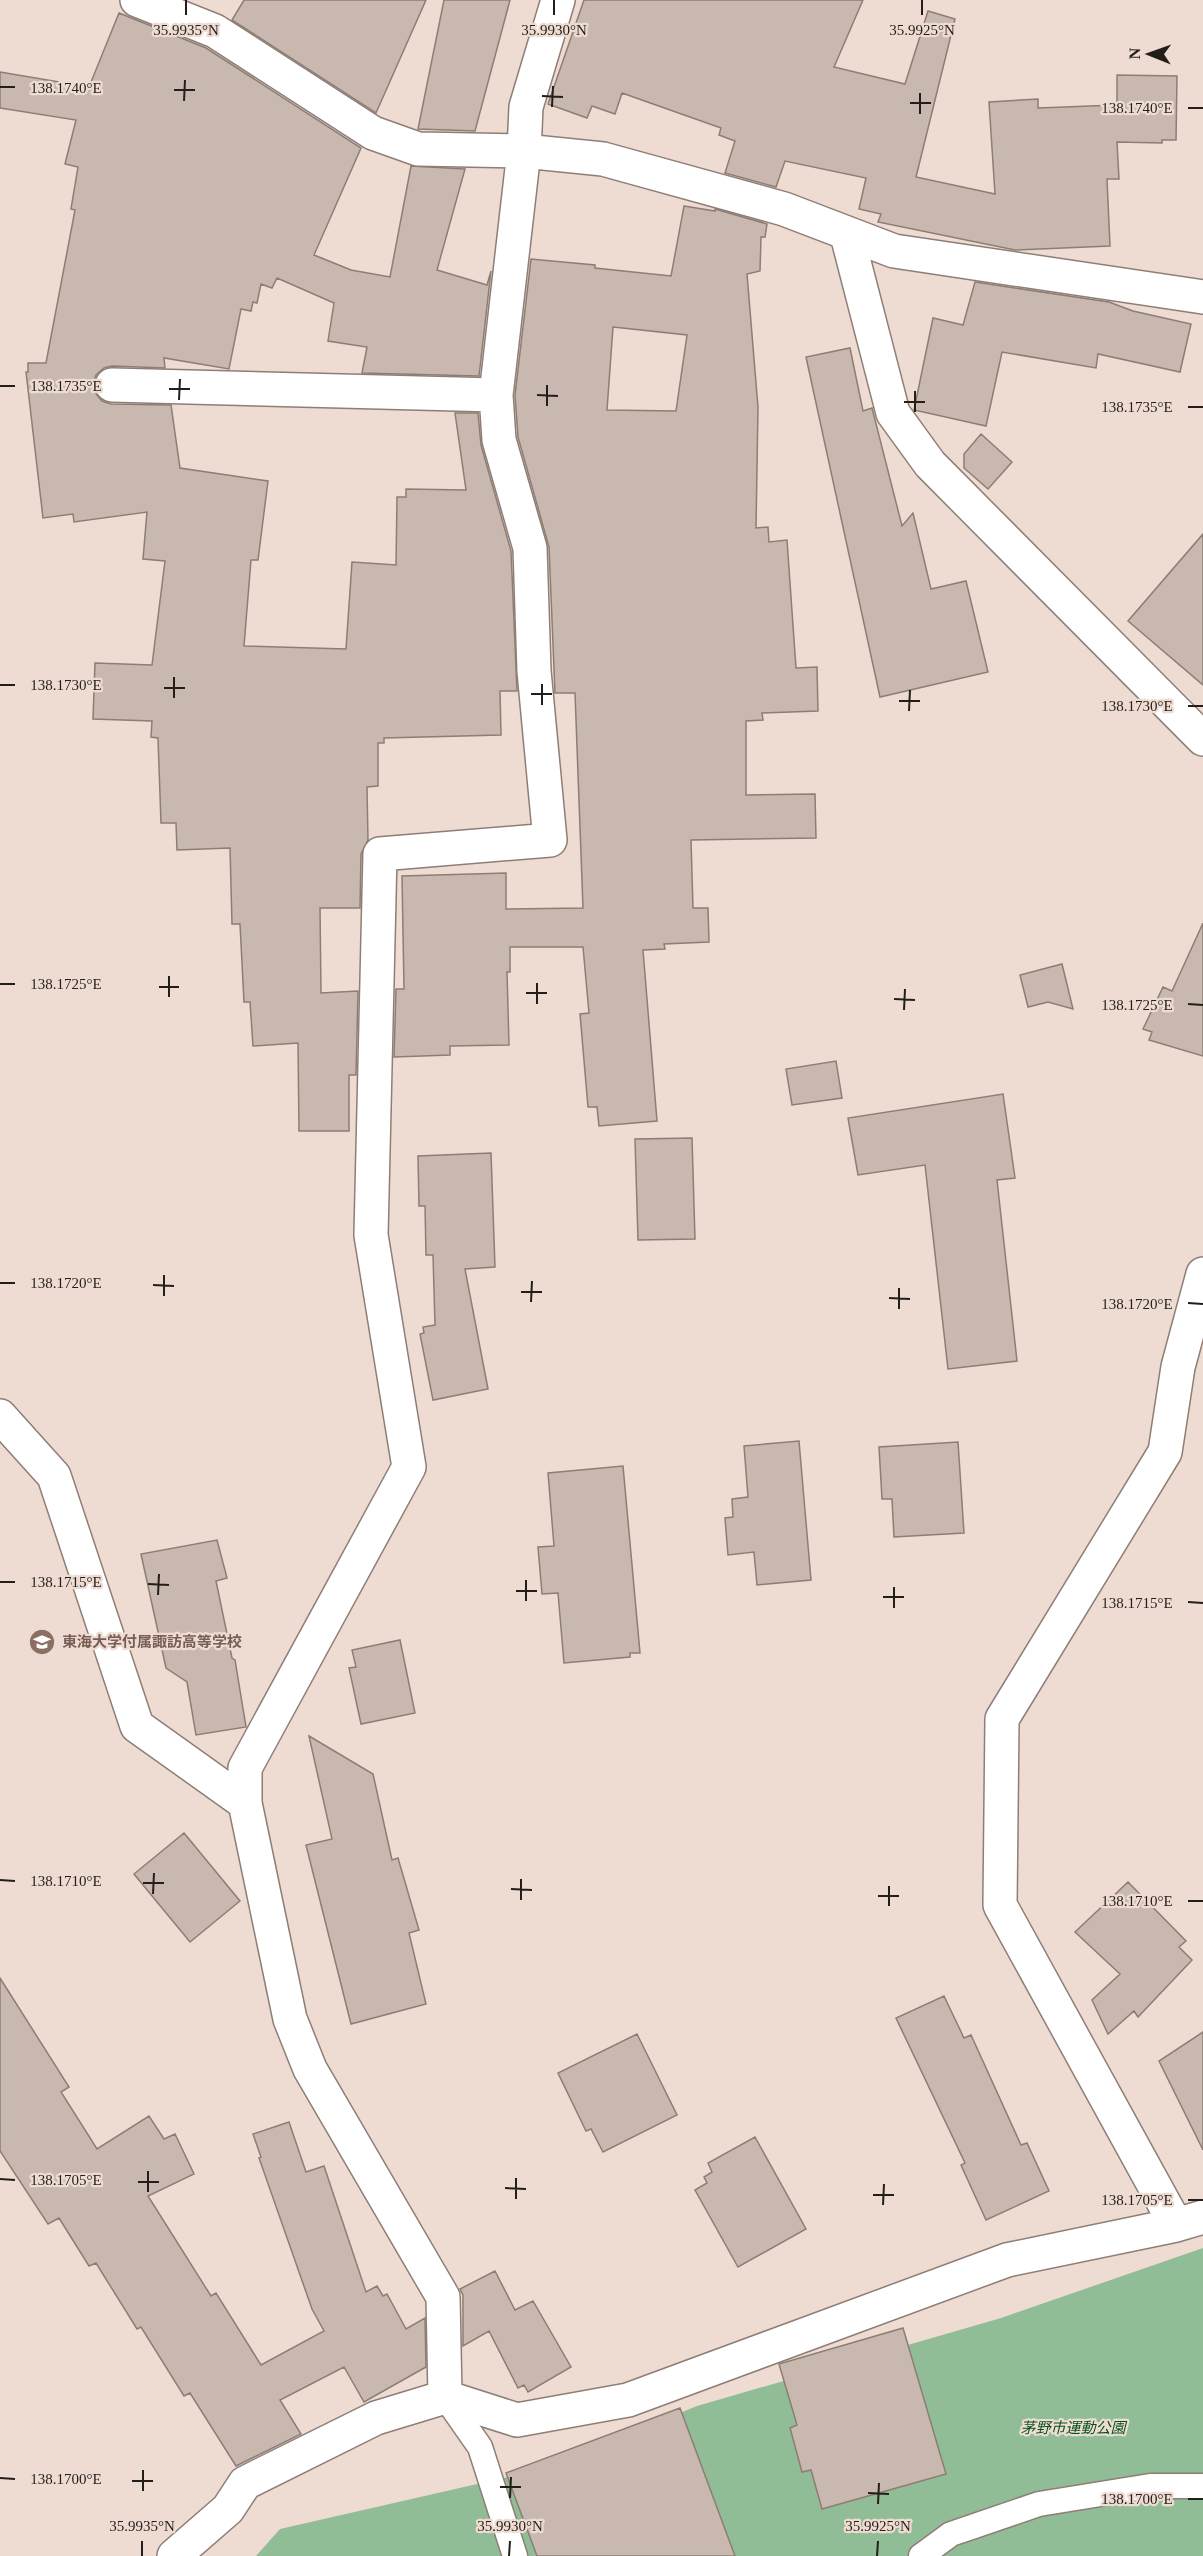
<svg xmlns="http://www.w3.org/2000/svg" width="1203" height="2556" viewBox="0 0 1203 2556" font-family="'Times New Roman','Noto Sans JP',serif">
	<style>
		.green { fill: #91bd96 }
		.building { fill: #c9b8b0; stroke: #8c7d75; stroke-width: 1.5; fill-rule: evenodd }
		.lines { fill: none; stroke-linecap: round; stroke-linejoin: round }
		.service-casing { stroke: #8e7e76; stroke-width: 27 }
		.minor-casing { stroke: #8e7e76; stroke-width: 36 }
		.service { stroke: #fff; stroke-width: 24 }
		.minor { stroke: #fff; stroke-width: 33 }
		.ticks { fill: none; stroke: #241e1b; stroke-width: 2 }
		.labels { text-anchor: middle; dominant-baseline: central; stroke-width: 4.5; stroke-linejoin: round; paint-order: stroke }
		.education-label { font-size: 15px; font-weight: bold; fill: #785e54; stroke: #eedcd3; text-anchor: start }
		.park-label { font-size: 15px; font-style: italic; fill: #03521c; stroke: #eedcd3 }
		.ticks-label { font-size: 15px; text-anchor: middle; fill: #241e1b; stroke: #eedcd3; stroke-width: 4.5; stroke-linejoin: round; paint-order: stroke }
	</style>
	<rect width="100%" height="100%" fill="#eedcd3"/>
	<!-- green -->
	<path class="green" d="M1203 2248V2556H256L280 2529 539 2470 697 2406 1001 2318Z"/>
	<!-- building -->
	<path class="building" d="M244 0H426L376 113 232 20Z
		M444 0H510L475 131 418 129Z
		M584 0H863L834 67 905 84 928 11 955 19 916 177 995 194 989 102 1038 99V108L1117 105V75L1177 76 1176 140H1162V143L1117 142 1119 179H1107L1110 246 1015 250 878 222 881 214 859 209 866 178 785 161 776 187 725 173 735 141 719 135 721 128 622 93 615 114 592 106 587 118 548 104Z
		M119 13 206 48 361 148 314 255 351 270 390 277 411 166 465 169 437 270 487 285 491 271 479 376 362 373 367 347 328 341 334 303 277 278 272 288 261 284 257 303 253 302 251 311 241 309 229 369 164 358 165 368 112 366 104 368 96 375 93 384 96 394 102 401 111 404 171 405 180 468 268 481 258 560H251L244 646 346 649 352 562 396 565 397 497H406V489L466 490 455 413H478L481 445 511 551 517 691H500L501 735 384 738V743H378V786L367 787 368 840 361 854 360 908H320L321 993 358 991 356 1075H349V1131H299L298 1043 253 1046 250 1002H244L240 924H232L230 848 177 850 176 823H161L158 738 151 737 152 721 93 719 95 663 152 665 165 561 143 559 147 512 74 522 73 514 43 518 26 372H28V363H46L75 210 71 209 78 167 65 164 76 120 0 108V72L89 87Z
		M684 206 715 211V209L767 224 765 237H761L760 271 747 274 758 407 756 528 768 527 769 542 787 540 796 668 817 667 818 711 762 713 763 720 746 721V795L815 794 816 838 691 840 693 908H708L709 942 664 944 665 949 643 950 657 1121 599 1126 597 1107H588L580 1014 589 1013 583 947H510V972H507L509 1045 450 1046V1055L394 1057 396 989H404L402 876 506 873V909L583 908 575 693H555L549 547 518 437 515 395 531 259 595 265V268L671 276ZM613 327 687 335 676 411 607 410Z
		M975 282 1109 302 1133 311 1191 324 1180 372 1098 354 1096 368 1002 352 986 426 914 410 933 318 963 325Z
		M850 348 863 411 872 408 902 526 913 513 931 589 966 581 988 672 880 697 806 357Z
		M981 434 1012 462 988 489 964 468V454Z
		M1203 534V685L1128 621Z
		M1203 923V1056L1149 1040 1152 1032 1143 1029 1163 987 1172 991Z
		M1062 964 1073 1009 1048 1002 1028 1007 1020 975Z
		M836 1061 842 1098 792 1105 786 1069Z
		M1003 1094 1015 1178 997 1180 1017 1361 948 1369 925 1165 858 1175 848 1118Z
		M692 1138 695 1239 638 1240 635 1139Z
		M491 1153 495 1267 465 1269 488 1389 433 1400 420 1334 424 1333 423 1327 435 1325 433 1255H426L425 1206H419L418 1156Z
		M799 1441 811 1580 757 1585 754 1552 728 1555 725 1518 733 1517 732 1499 748 1497 744 1446Z
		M958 1442 964 1533 894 1537 892 1499H882L879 1447Z
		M623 1466 640 1653H630V1657L564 1663 558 1593 542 1594 538 1547 554 1546 548 1473Z
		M217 1540 227 1578 216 1581 232 1658 235 1660 246 1727 196 1735 187 1682 166 1668 141 1554Z
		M400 1640 415 1713 361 1724 349 1668 356 1667 352 1650Z
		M309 1736 373 1774 392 1860 398 1858 419 1930 409 1933 426 2004 351 2024 306 1845 332 1839Z
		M184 1833 240 1901 190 1942 134 1874Z
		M1128 1882 1186 1941 1179 1947 1192 1960 1138 2017 1134 2011 1108 2034 1092 2000 1120 1974 1075 1932Z
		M0 1978 69 2087 61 2092 97 2149 149 2116 164 2139 175 2134 194 2174 148 2196 211 2296 216 2293 261 2365 324 2331 312 2309 259 2158 261 2157 253 2134 289 2122 306 2172 324 2166 366 2292 377 2286 383 2296 387 2294 406 2329 425 2318 426 2367 364 2402 344 2367 280 2400 301 2434 236 2466 190 2393 184 2396 141 2327 137 2329 96 2263 89 2266 59 2218 48 2224 0 2151Z
		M944 1996 964 2038 971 2035 1021 2145 1027 2143 1049 2191 986 2220 961 2165 965 2163 896 2018Z
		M1203 2032V2150L1159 2061Z
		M637 2034 677 2115 603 2152 591 2129 586 2131 558 2073Z
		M755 2137 806 2229 738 2267 695 2190 707 2183 704 2177 712 2172 708 2163Z
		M495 2271 515 2310 533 2301 571 2367 528 2392 524 2385 518 2388 489 2331 463 2346V2295L460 2289Z
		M903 2328 946 2474 822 2509 811 2470 802 2472 790 2428 797 2425 779 2364Z
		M680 2408 735 2556H537L506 2473Z"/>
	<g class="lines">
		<!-- service casing -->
		<g class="service-casing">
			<path id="service" d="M445 2397 480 2447 515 2556
				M921 2556 951 2534 1039 2504 1150 2486H1203"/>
		</g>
		<!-- minor casing -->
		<g class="minor-casing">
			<path id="minor" d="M137 0 215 31 373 133 418 149 524 151 603 159 784 209 894 251 1203 297
				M847 235 893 413 930 464 1203 739
				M112 385 496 395
				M0 1416 54 1476 137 1726 245 1803
				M1176 2225 1203 2217
				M445 2397 443 2297 310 2069 290 2019 245 1803V1768L409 1467 371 1235 380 854 550 840 534 671 530 548 499 440 496 395 524 151 526 107 558 0
				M174 2556 228 2509 245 2483 376 2418 445 2397 517 2420 628 2400 1007 2260 1176 2225 1000 1905 1002 1719 1165 1452 1178 1367 1203 1274"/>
		</g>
		<!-- service -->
		<use href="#service" class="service"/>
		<!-- minor -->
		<use href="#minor" class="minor"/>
	</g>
	<!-- ticks -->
	<path class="ticks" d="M186 15V0M554 15V0M922 15V0M0 87H15M174 90H195M542 96 563 97M184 101 185 80M910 103H931M552 107 553 86M1188 108H1203M920 114V93M0 386H15M169 389H190M537 395 558 396M179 400 180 379M904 402H925M547 406V385M1188 407H1203M915 412V391M0 685H15M164 688H185M531 694H552M174 698V677M899 701H920M542 705V684M1188 706H1203M909 711 910 690M0 984H15M159 987H179M526 993H547M169 997V976M894 999 915 1000M537 1004V983M1188 1004 1203 1005M904 1010 905 989M0 1283H15M153 1285 174 1286M521 1292H542M164 1296V1275M889 1298 910 1299M531 1302 532 1281M1188 1303 1203 1304M899 1309V1288M0 1582H15M148 1584 169 1585M516 1591H537M158 1595 159 1574M883 1597H904M526 1601V1580M1188 1602 1203 1603M894 1608V1587M0 1880 15 1881M143 1883H164M511 1889 532 1890M153 1894 154 1873M878 1896H899M521 1900V1879M1188 1901H1203M889 1906V1886M0 2179 15 2180M138 2182H159M505 2188 526 2189M148 2192V2171M873 2195H894M516 2199V2178M1188 2200H1203M883 2205 884 2184M0 2478 15 2479M132 2481H153M500 2487H521M143 2491V2470M868 2493 889 2494M510 2498 511 2477M1188 2499H1203M878 2504 879 2483M142 2556V2541M509 2556 510 2541M877 2556 878 2541"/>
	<!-- icons -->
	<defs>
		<g id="school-disc" transform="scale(1.35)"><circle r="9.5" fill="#8d6e63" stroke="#eedcd3"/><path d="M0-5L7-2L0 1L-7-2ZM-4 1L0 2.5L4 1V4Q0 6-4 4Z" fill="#fff"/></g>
	</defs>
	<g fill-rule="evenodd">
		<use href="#school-disc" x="42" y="1642"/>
	</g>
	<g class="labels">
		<!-- education labels -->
		<g class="education-label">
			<text x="62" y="1642">東海大学付属諏訪高等学校</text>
		</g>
		<!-- park labels -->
		<g class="park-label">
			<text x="1073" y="2428">茅野市運動公園</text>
		</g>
	</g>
	<g class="ticks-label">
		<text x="186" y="35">35.9935°N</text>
		<text x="554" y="35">35.9930°N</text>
		<text x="922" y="35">35.9925°N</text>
		<text x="66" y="93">138.1740°E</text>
		<text x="1137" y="113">138.1740°E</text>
		<text x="66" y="391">138.1735°E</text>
		<text x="1137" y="412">138.1735°E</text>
		<text x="66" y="690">138.1730°E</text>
		<text x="1137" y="711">138.1730°E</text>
		<text x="66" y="989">138.1725°E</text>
		<text x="1137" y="1010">138.1725°E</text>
		<text x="66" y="1288">138.1720°E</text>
		<text x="1137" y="1309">138.1720°E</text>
		<text x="66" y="1587">138.1715°E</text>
		<text x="1137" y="1608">138.1715°E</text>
		<text x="66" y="1886">138.1710°E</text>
		<text x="1137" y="1906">138.1710°E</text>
		<text x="66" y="2185">138.1705°E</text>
		<text x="1137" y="2205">138.1705°E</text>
		<text x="66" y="2484">138.1700°E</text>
		<text x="1137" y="2504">138.1700°E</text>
		<text x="142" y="2531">35.9935°N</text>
		<text x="510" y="2531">35.9930°N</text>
		<text x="878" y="2531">35.9925°N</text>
	</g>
	<!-- north arrow -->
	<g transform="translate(1149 54) rotate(271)" stroke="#eedcd3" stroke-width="4.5" paint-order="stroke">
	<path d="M0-4.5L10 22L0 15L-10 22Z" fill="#241e1b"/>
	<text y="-9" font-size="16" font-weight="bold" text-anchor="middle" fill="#241e1b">N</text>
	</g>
</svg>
